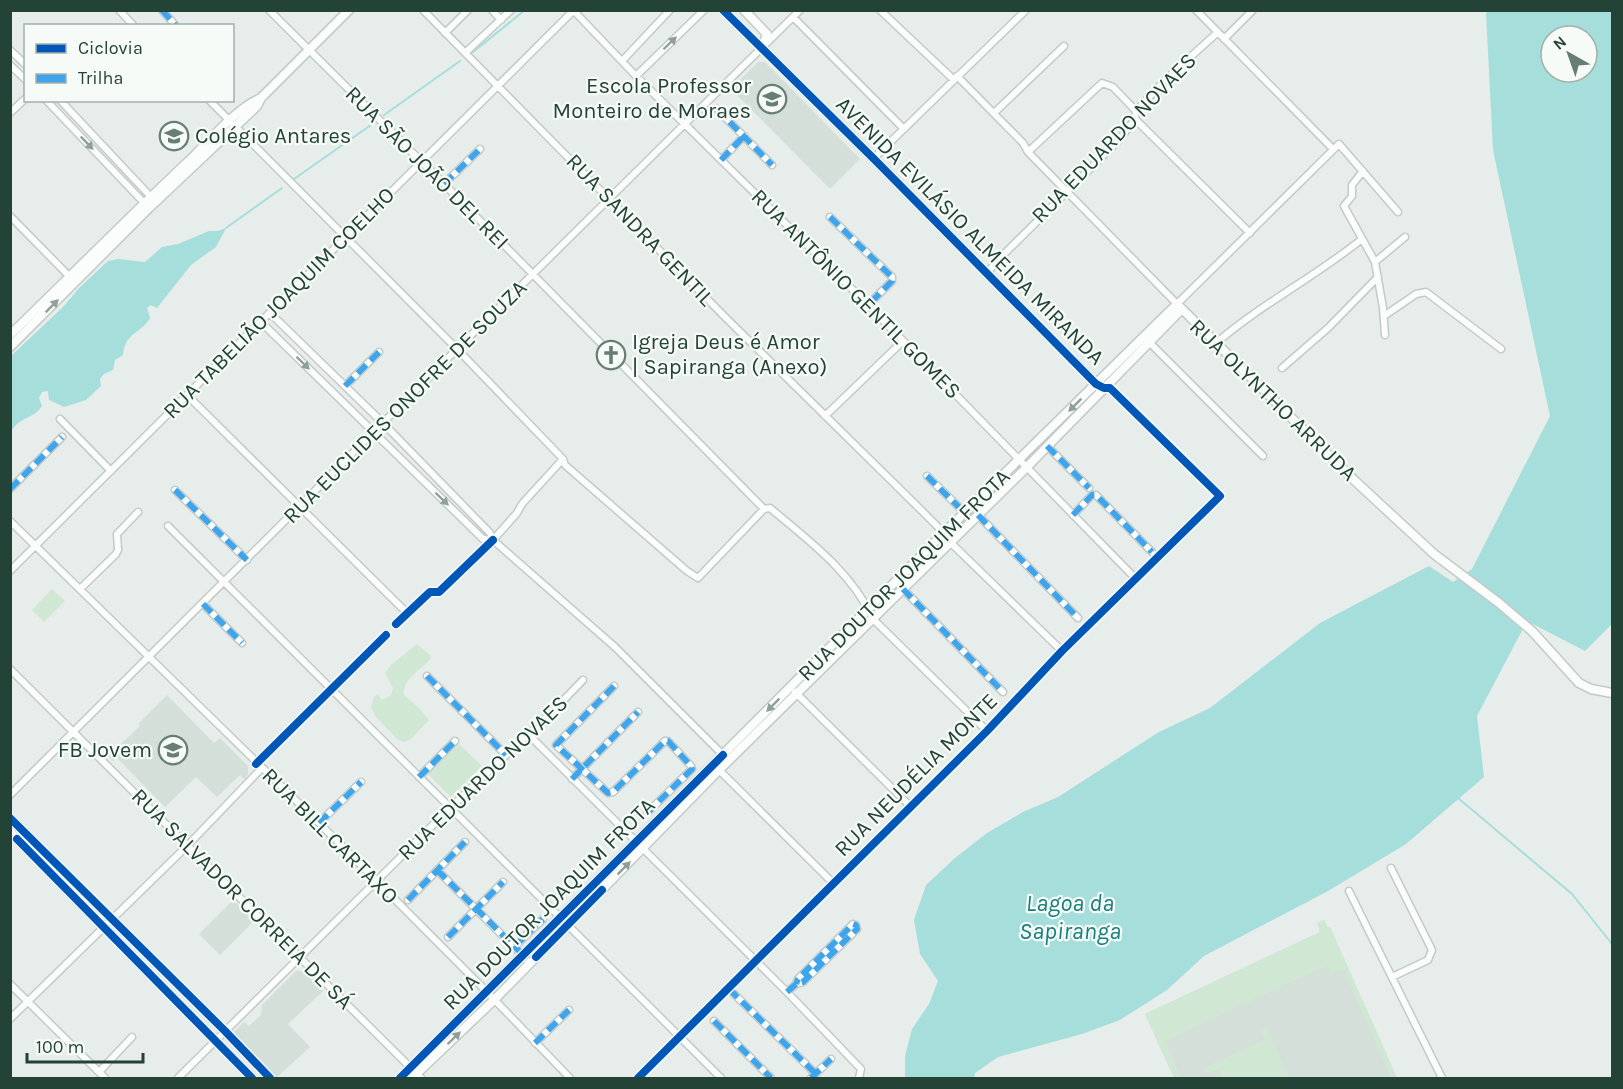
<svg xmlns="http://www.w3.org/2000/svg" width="1623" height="1089" viewBox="0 0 1623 1089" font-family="Karla,sans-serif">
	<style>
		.built { fill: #d5dfd9 }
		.green { fill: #d0e7d3 }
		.water { fill: #a6dedc; fill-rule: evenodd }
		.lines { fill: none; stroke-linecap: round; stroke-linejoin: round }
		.stream { stroke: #a6dedc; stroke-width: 2 }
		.street-casing { stroke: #c4cac7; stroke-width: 9 }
		.secondary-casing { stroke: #c3cbc7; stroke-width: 11 }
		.street { stroke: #fbfcfc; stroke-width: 6 }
		.secondary { stroke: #fbfcfc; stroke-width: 8 }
		.quiet { stroke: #3ea4eb; stroke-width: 6; stroke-dasharray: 12 6; stroke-linecap: butt }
		.cycleway-casing { stroke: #f7fbf8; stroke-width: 11 }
		.cycleway { stroke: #0057b8; stroke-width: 8 }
		.oneway { fill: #8ea098 }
		.labels { text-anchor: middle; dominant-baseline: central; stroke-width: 4.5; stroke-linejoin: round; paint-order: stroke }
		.poi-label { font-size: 22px; fill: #224335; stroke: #f7fbf8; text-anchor: end }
		.street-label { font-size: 22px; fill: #224335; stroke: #f7fbf8 }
		.water-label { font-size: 24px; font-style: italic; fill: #177f7e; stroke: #f7fbf8 }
	</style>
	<rect width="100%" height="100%" fill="#e7edea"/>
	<!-- built -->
	<path class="built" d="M758 62H765L860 159 830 189 731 89Z
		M167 695 214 743 220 738 248 766V775L244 779 240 775 217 797 196 777 165 807 117 758 113 761 108 756 140 726 138 724Z
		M233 900 254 921 220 955 199 934Z
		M1324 920 1328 928 1330 927 1397 1078H1174L1145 1014 1320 932 1317 923Z
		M296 971H303L323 991 288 1024 310 1047 276 1078 236 1037 235 1031 244 1022 249 1026 261 1015 262 1005Z"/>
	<!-- green -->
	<path class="green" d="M52 589 65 601 44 622 32 610Z
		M417 644 430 655 431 658C421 671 402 678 404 695L420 709 429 720 411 739 405 742 398 740 376 717 371 708 374 697 377 694 382 700 391 695 393 688 385 673 391 665Z
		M459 744 482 766 451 797 428 774Z
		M1324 920 1328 928 1330 927 1397 1078H1391L1344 970 1331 973 1327 965 1165 1041 1181 1078H1174L1145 1014 1320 932 1317 923Z
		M1266 1027 1289 1078H1223L1219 1070 1206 1073 1203 1068 1265 1040 1260 1030Z"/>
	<!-- water -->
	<path class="water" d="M1490 10 1612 11V624L1585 651 1527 621 1477 716 1484 777 1406 844 1328 891 1204 956 1167 990 1120 1020 1082 1034 998 1057 975 1073 974 1078H905V1056L912 1029 929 1004 938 981 920 954 914 920 926 885 955 858 987 833 1023 812 1058 797 1159 732 1210 708 1320 623 1429 566 1453 582 1472 569 1550 416 1493 150 1486 13ZM1551 36H1587V72H1551Z
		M226 228 216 247 191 265 157 308 151 305 147 308 150 318C141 334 125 332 123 355L115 360 113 370 104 374 100 379 101 386 86 400 64 407 49 400 48 391 42 392 39 398 42 406C34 419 20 416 11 432V356L64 306 78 289 108 261 118 259 145 262 162 247 178 244 209 231H218Z"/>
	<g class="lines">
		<!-- stream -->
		<path class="stream" d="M473 52 525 10
			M384 115 460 61
			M294 179 371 125
			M226 228 282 188
			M1458 798 1572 894 1612 944"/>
		<!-- street casing -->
		<g class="street-casing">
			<path id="street" d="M119 10 134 26
				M162 10 176 26
				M269 10 444 184 764 509 770 508C808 540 852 572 873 619L987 731
				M423 10 724 316 917 506 944 533 950 542 1062 651
				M492 10 501 20
				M573 10 636 76 868 305 1136 579
				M880 10 953 79
				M1196 10 1333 149
				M793 17 904 129
				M445 33 468 10
				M1224 39 1253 10
				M10 50 26 65
				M465 53 511 10
				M622 61 670 10
				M10 65 26 80
				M636 76 704 10
				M957 76 1023 143 1028 152 1177 304 1339 144 1398 212
				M46 100 147 206
				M60 100 153 199
				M209 100 457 349 563 459 565 465 687 571 698 578 764 509
				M717 109 772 165
				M10 113 26 98
				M994 113 1064 46
				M1135 119 1250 233
				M1028 152 1102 83 1113 87 1136 111
				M721 160 744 136
				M875 160 878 154 1026 10
				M1363 171 1352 185V196L1344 206 1375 262 1383 308 1385 335
				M444 184 480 149
				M10 216 71 278
				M830 217 892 277V281L868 305
				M1375 262 1405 237
				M988 273 994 264 1119 140 1135 119 1136 111 1166 79 1218 32
				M270 313 383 423 490 533 493 540 615 647 724 756
				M1384 316 1416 294 1426 292 1501 349
				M261 322 483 539 493 540
				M1148 341 1263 456
				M1215 344C1261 304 1315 277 1362 239
				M1282 368 1328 328 1378 277
				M345 386 379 352
				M187 395 407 613
				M825 416 903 341
				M60 419 111 471
				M1047 446 1089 488
				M927 476 965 513
				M10 489 62 437
				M175 490 247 560
				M978 515 1078 618
				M1073 515 1092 495H1096L1152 552
				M10 521 319 823 487 992 570 1078
				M168 526 721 1078
				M493 540 517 513 522 504 563 459
				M10 571 574 10
				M80 589 116 554 118 550 117 534 138 512
				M903 589 1003 692
				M203 604 242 643
				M10 669 421 1078
				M427 676 506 755
				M614 686 556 745 608 793 613 792 665 741H668L691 766 692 769 647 813
				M795 692 910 806
				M528 734 787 992 861 1069 859 1078
				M717 768 834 884
				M419 777 455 741
				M572 779 638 712
				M10 795 457 349 800 10
				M319 823 361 782
				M1391 868 1432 950 1428 960 1392 977
				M437 870 530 963
				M1349 891 1442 1078
				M408 900 465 842
				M448 937 503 882
				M515 946 543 919
				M10 984 105 1078
				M729 989 816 1074
				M787 992 796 984 803 982 853 933 857 929 856 925 853 924 798 979 796 984
				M10 1019 188 845 261 769
				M714 1021 771 1078
				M535 1043 569 1010
				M99 1072 132 1037
				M178 1078 450 808 553 711 583 680
				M638 1078 987 731 1062 651 1220 496 1110 388H1105
				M811 1078 831 1059"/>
		</g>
		<!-- secondary casing -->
		<g class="secondary-casing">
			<path id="secondary" d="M723 10 875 160 1096 384 1101 386
				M744 10 767 34 762 48
				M10 335C71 276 130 216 192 158 211 139 237 108 261 98L349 10
				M10 347 149 208 257 106 261 98
				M10 818 225 1031 270 1078
				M10 832 252 1078
				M400 1078 944 533 1177 304 1354 480 1434 554 1499 603 1532 631 1579 683 1591 689 1612 693
				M412 1078 494 1000 719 770 1027 467 1181 310"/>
		</g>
		<!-- street -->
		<use href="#street" class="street"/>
		<!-- secondary -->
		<use href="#secondary" class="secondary"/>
		<!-- quiet -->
		<path class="quiet" d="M162 10 176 26
			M717 109 772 165
			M721 160 744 136
			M444 184 480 149
			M830 217 892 277V281L868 305
			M345 386 379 352
			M1047 446 1089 488
			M927 476 965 513
			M10 489 62 437
			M175 490 247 560
			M978 515 1078 618
			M1073 515 1092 495H1096L1152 552
			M903 589 1003 692
			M203 604 242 643
			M427 676 506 755
			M614 686 556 745 608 793 613 792 665 741H668L691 766 692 769 647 813
			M419 777 455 741
			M572 779 638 712
			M319 823 361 782
			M437 870 527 959
			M408 900 465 842
			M448 937 503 882
			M515 946 543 919
			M729 989 816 1074
			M787 992 796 984 803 982 853 933 857 929 856 925 853 924 798 979 796 984
			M714 1021 771 1078
			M535 1043 569 1010
			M811 1078 831 1059"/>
		<!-- cycleway casing -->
		<g class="cycleway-casing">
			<path id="cycleway" d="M396 624 430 592H439L493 540
				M256 764 386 635
				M10 818 225 1031 270 1078
				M17 839 252 1078
				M536 957 602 890
				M400 1078 723 755
				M638 1078 987 731 1062 651 1220 496 1110 388H1104L1096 384 875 160 723 10"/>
		</g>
		<!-- cycleway -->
		<use href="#cycleway" class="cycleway"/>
	</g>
	<!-- one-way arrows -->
	<defs><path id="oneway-solid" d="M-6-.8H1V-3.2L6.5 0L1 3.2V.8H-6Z" transform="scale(1.5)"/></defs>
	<g class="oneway">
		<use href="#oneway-solid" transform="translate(670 43) rotate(-44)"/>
		<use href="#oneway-solid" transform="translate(87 143) rotate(46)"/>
		<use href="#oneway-solid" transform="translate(52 306) rotate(-45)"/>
		<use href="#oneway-solid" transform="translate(303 363) rotate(44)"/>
		<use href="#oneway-solid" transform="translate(1075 405) rotate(135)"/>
		<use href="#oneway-solid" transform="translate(442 499) rotate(44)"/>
		<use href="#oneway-solid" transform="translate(773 705) rotate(135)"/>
		<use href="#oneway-solid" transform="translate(624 868) rotate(-45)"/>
		<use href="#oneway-solid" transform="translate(454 1038) rotate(-44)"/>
	</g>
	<!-- icons -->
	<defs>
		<g id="school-ring" transform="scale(1.5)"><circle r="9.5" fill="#f7fbf8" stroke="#677e74" stroke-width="1.5"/><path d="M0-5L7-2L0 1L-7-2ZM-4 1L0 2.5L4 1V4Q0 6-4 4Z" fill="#677e74"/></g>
		<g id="church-ring" transform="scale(1.5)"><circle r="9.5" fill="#f7fbf8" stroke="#677e74" stroke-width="1.5"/><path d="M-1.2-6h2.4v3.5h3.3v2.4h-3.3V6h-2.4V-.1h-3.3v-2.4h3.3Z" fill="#677e74"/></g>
	</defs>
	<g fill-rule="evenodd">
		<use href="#school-ring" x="772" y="99"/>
		<use href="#school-ring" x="174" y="136"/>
		<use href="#church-ring" x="611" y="355"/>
		<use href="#school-ring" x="173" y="750"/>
	</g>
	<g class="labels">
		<!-- poi labels -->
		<g class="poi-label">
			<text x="751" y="86">Escola Professor<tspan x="751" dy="25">Monteiro de Moraes</tspan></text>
			<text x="195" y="136" text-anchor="start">Colégio Antares</text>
			<text x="632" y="342" text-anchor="start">Igreja Deus é Amor<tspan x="632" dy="25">| Sapiranga (Anexo)</tspan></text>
			<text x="152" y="750">FB Jovem</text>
		</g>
		<!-- street labels -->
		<g class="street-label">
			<text transform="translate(1114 138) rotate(-46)">RUA EDUARDO NOVAES</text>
			<text transform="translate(427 168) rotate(45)">RUA SÃO JOÃO DEL REI</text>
			<text transform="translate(640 230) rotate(46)">RUA SANDRA GENTIL</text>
			<text transform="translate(970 231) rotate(45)">AVENIDA EVILÁSIO ALMEIDA MIRANDA</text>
			<text transform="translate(856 294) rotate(45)">RUA ANTÔNIO GENTIL GOMES</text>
			<text transform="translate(279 303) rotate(-45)">RUA TABELIÃO JOAQUIM COELHO</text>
			<text transform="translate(1273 400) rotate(44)">RUA OLYNTHO ARRUDA</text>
			<text transform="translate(405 402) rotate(-45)">RUA EUCLIDES ONOFRE DE SOUZA</text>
			<text transform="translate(904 575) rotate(-45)">RUA DOUTOR JOAQUIM FROTA</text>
			<text transform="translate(916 775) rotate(-45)">RUA NEUDÉLIA MONTE</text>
			<text transform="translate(483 778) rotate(-44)">RUA EDUARDO NOVAES</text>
			<text transform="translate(330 836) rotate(45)">RUA BILL CARTAXO</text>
			<text transform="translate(242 899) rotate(45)">RUA SALVADOR CORREIA DE SÁ</text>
			<text transform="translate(549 904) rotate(-45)">RUA DOUTOR JOAQUIM FROTA</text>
		</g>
		<!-- water labels -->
		<g class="water-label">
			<text x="1070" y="903">Lagoa da<tspan x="1070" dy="28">Sapiranga</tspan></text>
		</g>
	</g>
	<!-- border -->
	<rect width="1623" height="1089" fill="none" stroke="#224335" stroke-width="24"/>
	<!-- legend -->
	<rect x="24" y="24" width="210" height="78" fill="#f7fbf8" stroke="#a2b1aa" stroke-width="1.5"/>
	<rect x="36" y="44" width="30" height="9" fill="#0057b8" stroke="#a2b1aa" stroke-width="1.5"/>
	<text x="78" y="54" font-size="18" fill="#224335">Ciclovia</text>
	<rect x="36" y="74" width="30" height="9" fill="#3ea4eb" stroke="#a2b1aa" stroke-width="1.5"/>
	<text x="78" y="84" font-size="18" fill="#224335">Trilha</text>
	<!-- north arrow -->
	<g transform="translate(1569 54) rotate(320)"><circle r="28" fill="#f7fbf8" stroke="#a2b1aa" stroke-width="1.5"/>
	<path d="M0-4.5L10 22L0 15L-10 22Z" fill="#677e74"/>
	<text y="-9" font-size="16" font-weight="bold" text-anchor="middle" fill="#224335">N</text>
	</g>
	<!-- scale -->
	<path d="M27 1053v9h116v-9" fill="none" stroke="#224335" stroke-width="3"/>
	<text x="36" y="1053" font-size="18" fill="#224335" stroke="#f7fbf8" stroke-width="4.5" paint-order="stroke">100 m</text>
</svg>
